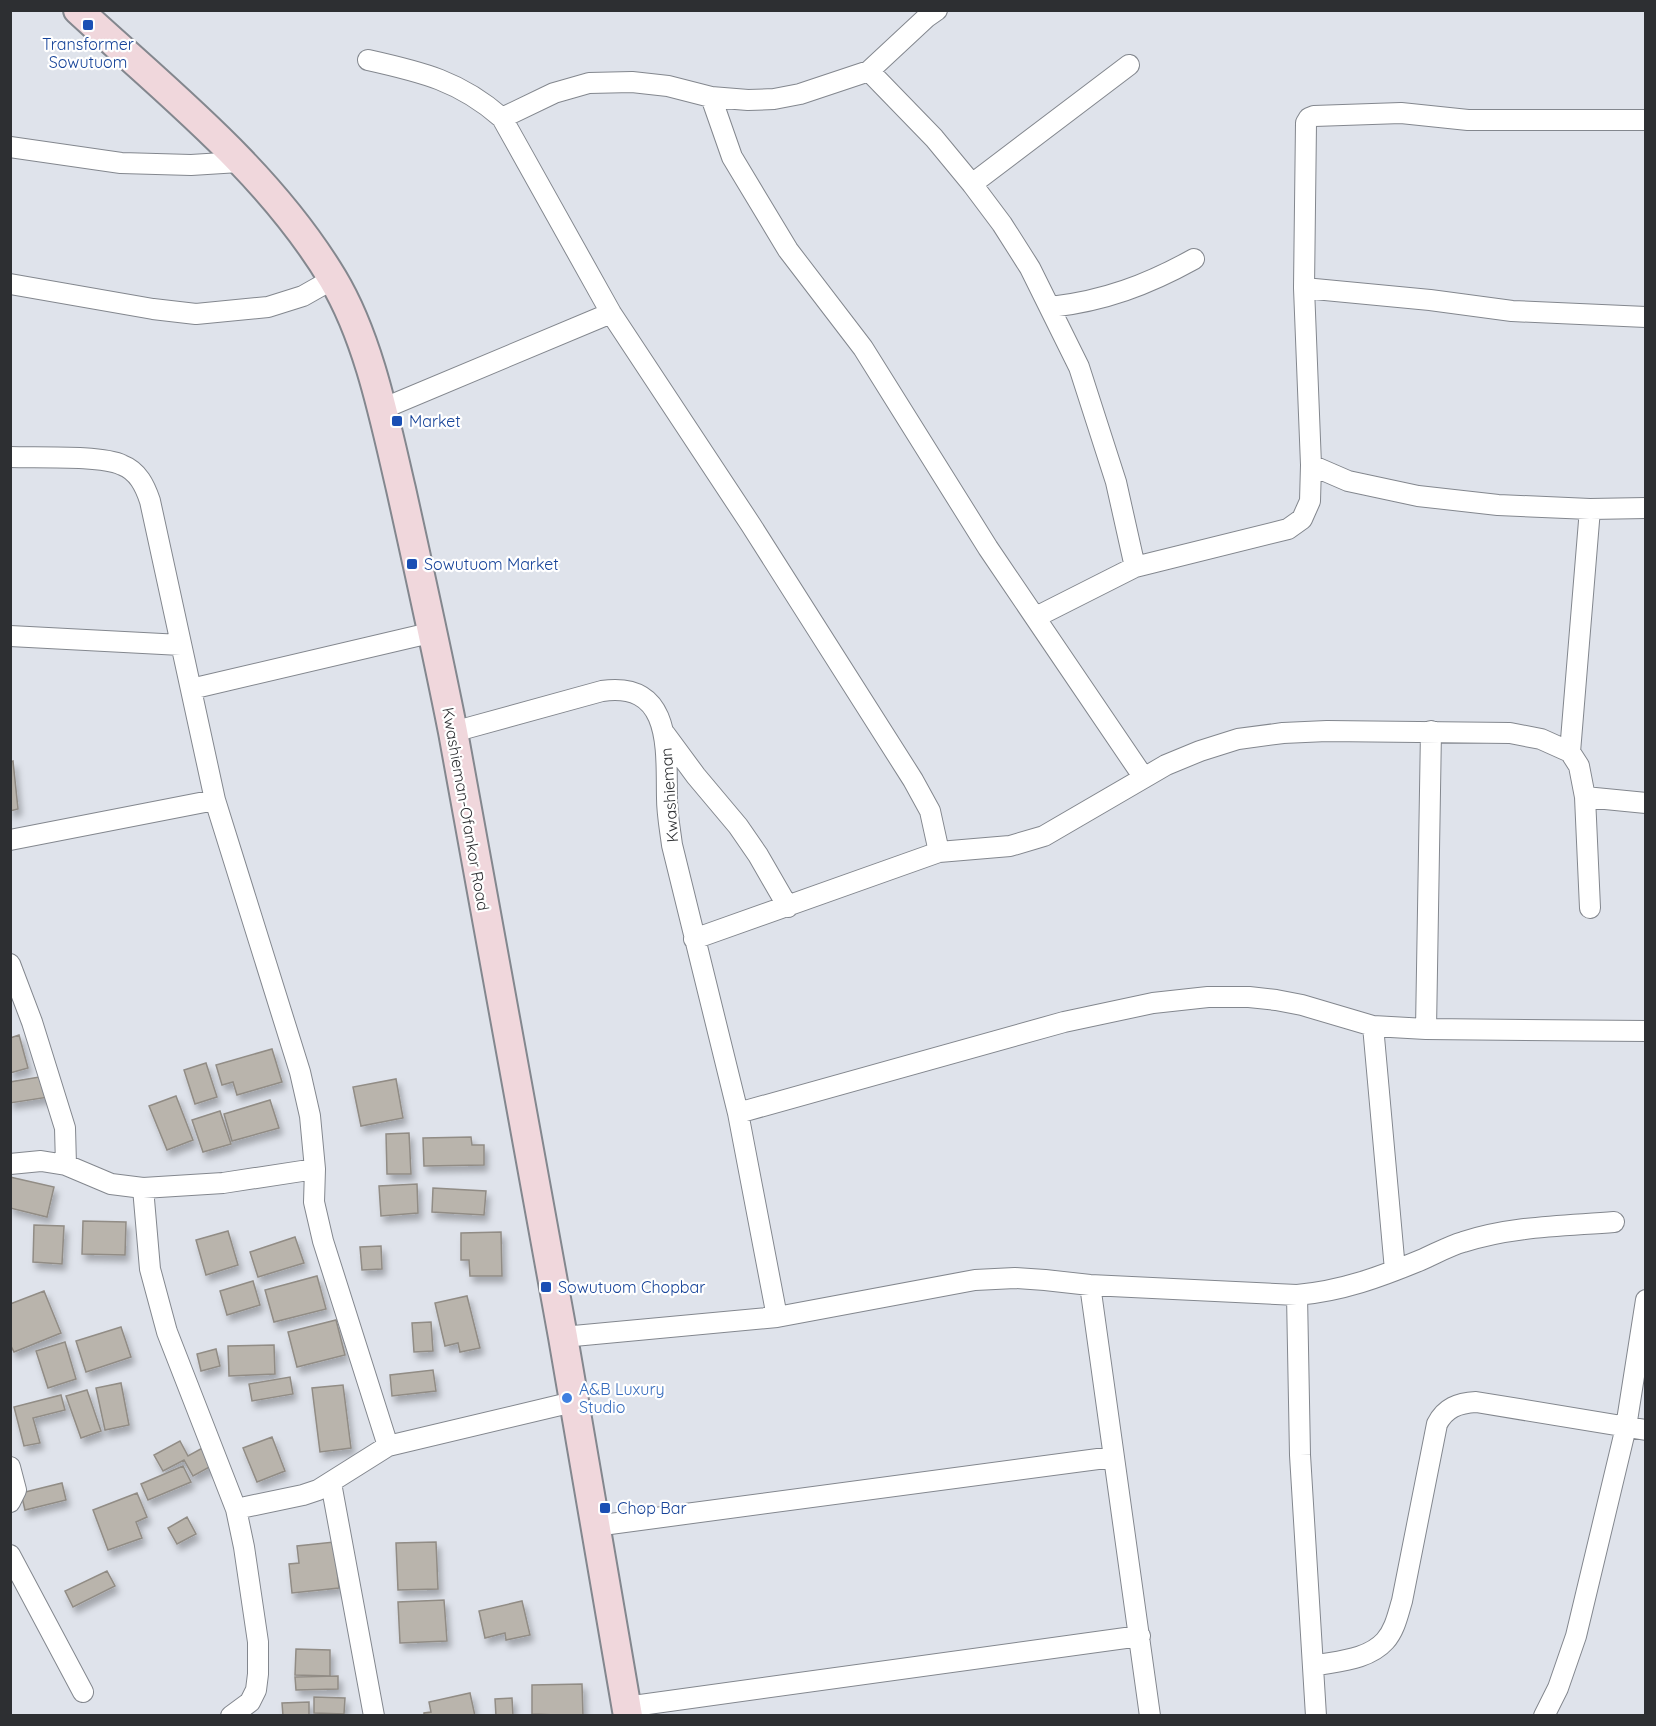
<svg xmlns="http://www.w3.org/2000/svg" width="1656" height="1726" viewBox="0 0 1656 1726" font-family="Quicksand,sans-serif">
	<style>
		.building { fill: #b9b4ac; stroke: #918c85; stroke-width: 1.5; filter: url(#shadow) }
		.lines { fill: none; stroke-linecap: round; stroke-linejoin: round }
		.minor-casing { stroke: #83878e; stroke-width: 22 }
		.secondary-casing { stroke: #83878e; stroke-width: 32 }
		.minor { stroke: #fff; stroke-width: 20 }
		.secondary { stroke: #f0d7dc; stroke-width: 28 }
		.transit-dot { fill: #1a4fb4; stroke: #fff; stroke-width: 2 }
		.shop-dot { fill: #3f7fe0; stroke: #fff; stroke-width: 2 }
		.labels { text-anchor: middle; dominant-baseline: central; stroke-width: 4.5; stroke-linejoin: round; paint-order: stroke }
		.transit-label { font-size: 16px; fill: #164399; stroke: #fff; text-anchor: start }
		.street-label { font-size: 16px; fill: #2d2f32; stroke: #fff }
		.shop-label { font-size: 16px; fill: #366cbe; stroke: #fff; text-anchor: start }
	</style>
	<defs>
		<filter id="shadow"><feDropShadow dx="3.5" dy="6" stdDeviation="3" flood-color="#0004"/></filter>
	</defs>
	<rect width="100%" height="100%" fill="#dfe3eb"/>
	<!-- building -->
	<path class="building" d="M13 761 18 809 10 811V762Z
		M19 1035 28 1068 10 1073V1038Z
		M272 1049 282 1082 237 1095 233 1082 222 1085 216 1065Z
		M206 1063 217 1097 195 1104 184 1070Z
		M45 1076 49 1097 10 1103V1082Z
		M396 1079 403 1118 361 1126 353 1087Z
		M176 1096 193 1140 167 1150 149 1106Z
		M270 1100 279 1128 232 1141 224 1114Z
		M220 1111 231 1144 203 1152 192 1120Z
		M409 1133 411 1174H387L386 1134Z
		M471 1137 472 1145H484V1165L424 1166 423 1138Z
		M10 1177 54 1187 47 1217 10 1208Z
		M417 1184 418 1213 381 1216 379 1186Z
		M433 1188 486 1191 484 1215 432 1212Z
		M83 1221 126 1222 125 1255 82 1254Z
		M34 1225 64 1226 62 1264 33 1262Z
		M228 1231 238 1265 206 1275 196 1240Z
		M501 1232 502 1276H470L469 1260H461V1233Z
		M295 1237 304 1263 258 1277 250 1252Z
		M381 1246 382 1269 362 1270 360 1247Z
		M317 1276 326 1309 274 1322 265 1290Z
		M253 1281 260 1305 227 1315 220 1291Z
		M44 1291 61 1333 14 1352 10 1344V1304Z
		M467 1296 480 1348 460 1352 458 1343 445 1346 435 1303Z
		M336 1320 345 1355 297 1367 288 1332Z
		M431 1322 433 1351 414 1352 412 1323Z
		M121 1327 131 1357 86 1372 76 1341Z
		M65 1342 76 1379 48 1388 36 1351Z
		M274 1345 275 1374 229 1376 228 1346Z
		M216 1349 220 1366 201 1371 197 1354Z
		M433 1370 436 1391 392 1396 390 1375Z
		M290 1377 293 1394 252 1401 249 1384Z
		M121 1383 129 1425 105 1430 96 1388Z
		M343 1385 351 1448 320 1452 312 1388Z
		M87 1390 101 1431 81 1438 66 1396Z
		M61 1395 65 1410 33 1418 40 1443 24 1446 14 1407Z
		M272 1437 285 1471 257 1482 243 1448Z
		M180 1441 188 1456 206 1446 215 1464 193 1476 184 1460 163 1471 154 1455Z
		M183 1466 191 1482 148 1500 141 1484Z
		M62 1483 66 1500 25 1510 21 1493Z
		M137 1493 147 1517 136 1522 142 1538 108 1550 93 1510Z
		M187 1517 196 1534 177 1544 168 1528Z
		M334 1542 339 1588 292 1593 289 1564 299 1563 297 1546Z
		M436 1542 438 1589 398 1590 396 1543Z
		M107 1571 115 1586 73 1607 65 1591Z
		M444 1600 447 1641 400 1643 398 1602Z
		M522 1601 530 1635 506 1640 505 1633 485 1638 479 1611Z
		M296 1649 330 1650V1676L295 1675Z
		M338 1676V1689L296 1690 295 1677Z
		M582 1684 583 1716 532 1714V1685Z
		M470 1693 475 1716H424V1713L431 1712 429 1702Z
		M314 1697 345 1698 344 1714 314 1713Z
		M512 1698 513 1716H496L495 1699Z
		M309 1702V1716H283L282 1703Z"/>
	<g class="lines">
		<!-- minor casing -->
		<g class="minor-casing">
			<path id="minor" d="M368 60C422 72 460 81 502 118L611 313 751 525 913 780 930 811 939 852
				M869 71 934 138 972 184 1002 224 1030 268 1079 367 1116 482 1135 567
				M711 97 732 157 788 250 863 348 988 548 1144 778
				M502 118 554 93 589 83 632 82 668 86 711 97 748 100 774 99 800 94 869 71 927 17 937 10
				M10 147 121 163 191 165 239 162
				M972 184 1129 65
				M10 284 153 309 196 314 268 307 303 296 333 279
				M1304 288 1430 300 1512 311 1646 317
				M1051 307C1104 301 1147 285 1194 259
				M382 409 611 313
				M10 457C36 458 102 455 122 465 138 471 145 486 150 501L215 800 300 1072 310 1116 315 1169 314 1202 323 1241 388 1446
				M1311 465 1348 481 1418 496 1498 505 1590 509 1646 508
				M1036 617 1135 567 1288 529 1302 519 1310 501 1311 465 1304 288 1306 123 1309 118 1314 116 1401 113 1468 120H1646
				M10 636 181 645
				M191 689 434 632
				M453 732 602 691C673 681 666 751 667 798 667 814 670 829 672 845L738 1113 777 1317
				M665 734 696 776 738 826 758 855 788 907
				M1570 752 1590 509
				M1585 797 1590 908
				M10 840 215 800
				M694 939 939 852 1010 846 1044 836 1166 765 1200 751 1238 739 1283 733 1327 731 1510 733 1541 739 1570 752 1579 766 1585 797 1646 803
				M10 964 32 1022 65 1128 66 1165
				M1373 1026 1395 1270
				M1426 1029 1431 731
				M738 1113 1064 1022 1153 1003 1208 997H1249L1276 1000 1302 1005 1373 1026 1426 1029 1646 1031
				M10 1164 41 1161 66 1165 111 1184 143 1188 223 1183 315 1169
				M143 1188 150 1269 167 1332 236 1509 244 1547 258 1642V1674L256 1690 250 1702 231 1716
				M1090 1285 1150 1716
				M1297 1295 1300 1455 1316 1716
				M563 1337 777 1317 975 1280 1015 1278 1045 1280 1090 1285 1297 1295C1342 1291 1380 1277 1421 1260 1435 1254 1449 1246 1463 1242 1512 1226 1564 1226 1614 1222
				M10 1467 16 1490 10 1502
				M331 1483 374 1716
				M236 1509 303 1495 318 1490 388 1446 573 1402
				M595 1526 1113 1457
				M10 1555 83 1692
				M1314 1666C1337 1661 1368 1660 1385 1641 1395 1630 1398 1614 1402 1601L1437 1424C1445 1408 1458 1403 1476 1402L1646 1430
				M626 1707 1140 1636
				M1544 1716 1558 1688 1576 1636 1626 1427 1646 1300"/>
		</g>
		<!-- secondary casing -->
		<g class="secondary-casing">
			<path id="secondary" d="M78 10C168 93 269 172 333 279 369 339 385 421 401 489 419 570 437 651 453 732L563 1337 628 1716"/>
		</g>
		<!-- minor -->
		<use href="#minor" class="minor"/>
		<!-- secondary -->
		<use href="#secondary" class="secondary"/>
	</g>
	<!-- markers -->
	<g class="transit-dot">
		<rect x="82" y="19" width="12" height="12" rx="3"/>
		<rect x="391" y="415" width="12" height="12" rx="3"/>
		<rect x="406" y="558" width="12" height="12" rx="3"/>
		<rect x="540" y="1281" width="12" height="12" rx="3"/>
		<rect x="599" y="1502" width="12" height="12" rx="3"/>
	</g>
	<circle class="shop-dot" cx="567" cy="1398" r="6"/>
	<g class="labels">
		<!-- transit labels -->
		<g class="transit-label">
			<text x="88" y="44" text-anchor="middle">Transformer<tspan x="88" dy="18">Sowutuom</tspan></text>
			<text x="409" y="421">Market</text>
			<text x="424" y="564">Sowutuom Market</text>
			<text x="558" y="1287">Sowutuom Chopbar</text>
			<text x="617" y="1508">Chop Bar</text>
		</g>
		<!-- street labels -->
		<g class="street-label">
			<text transform="translate(669 795) rotate(-94)">Kwashieman</text>
			<text transform="translate(466 809) rotate(80)">Kwashieman-Ofankor Road</text>
		</g>
		<!-- shop labels -->
		<g class="shop-label">
			<text x="579" y="1389">A&amp;B Luxury<tspan x="579" dy="18">Studio</tspan></text>
		</g>
	</g>
	<!-- border -->
	<rect width="1656" height="1726" fill="none" stroke="#2d2f32" stroke-width="24"/>
</svg>
